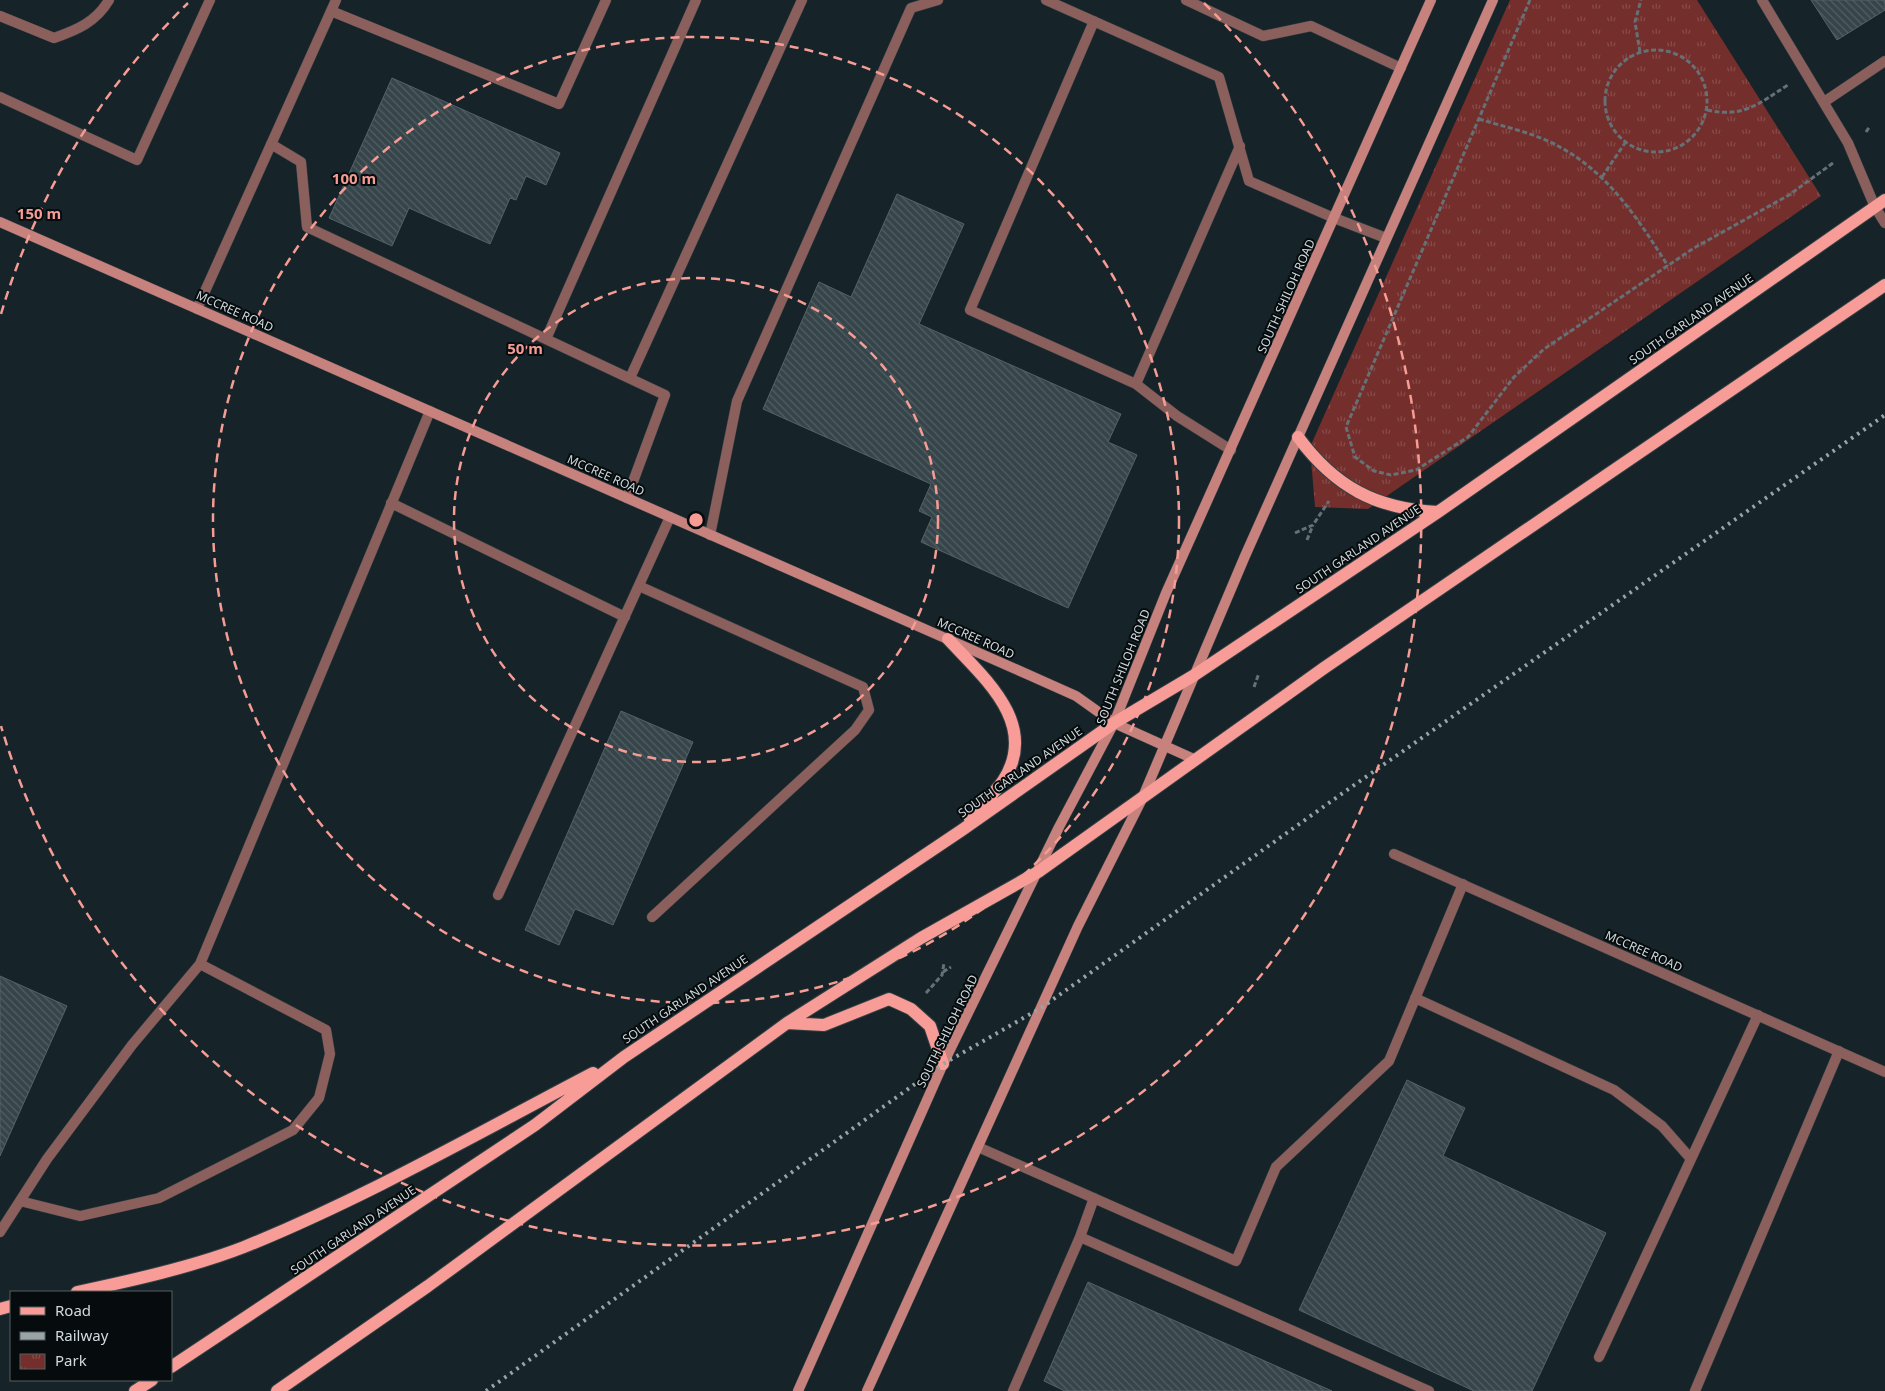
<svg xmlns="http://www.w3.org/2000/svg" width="1885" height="1391" viewBox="0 0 1885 1391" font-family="'Noto Sans',sans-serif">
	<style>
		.park { fill: url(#park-tufts) }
		.building { fill: url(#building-back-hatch); stroke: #546368 }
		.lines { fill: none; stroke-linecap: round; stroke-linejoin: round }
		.lane-casing { stroke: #344045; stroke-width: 11 }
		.street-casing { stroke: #344045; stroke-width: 11 }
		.secondary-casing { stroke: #344045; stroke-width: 11 }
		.primary-casing { stroke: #344045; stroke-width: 14 }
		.path { stroke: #667175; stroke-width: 3; stroke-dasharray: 5 2.5; stroke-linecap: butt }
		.lane { stroke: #8b5f5c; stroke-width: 10 }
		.street { stroke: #8b5f5c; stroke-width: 10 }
		.secondary { stroke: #c8827d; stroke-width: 10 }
		.primary { stroke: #f79c96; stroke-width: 12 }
		.rail { stroke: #9aa4a7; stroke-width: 4; stroke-dasharray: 2.5 5; stroke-linecap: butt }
		.ring { fill: none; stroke: #f59c95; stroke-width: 2.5; stroke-dasharray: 9 6 }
		.labels { text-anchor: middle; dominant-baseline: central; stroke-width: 4; stroke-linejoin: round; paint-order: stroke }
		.street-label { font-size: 12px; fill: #d0d9dc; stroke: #060c0e }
		.centre { fill: #f59c95; stroke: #060c0e; stroke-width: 2.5 }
		.ring-label { font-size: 15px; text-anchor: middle; font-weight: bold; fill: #f59c95; stroke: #060c0e; stroke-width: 4; stroke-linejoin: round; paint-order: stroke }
	</style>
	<defs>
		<pattern id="park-tufts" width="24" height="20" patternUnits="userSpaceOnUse" patternTransform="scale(1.25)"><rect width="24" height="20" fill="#742e2c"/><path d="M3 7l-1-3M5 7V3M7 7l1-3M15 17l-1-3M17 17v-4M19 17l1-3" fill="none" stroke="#874c4a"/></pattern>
		<pattern id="building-back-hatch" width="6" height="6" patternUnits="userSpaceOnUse" patternTransform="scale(1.25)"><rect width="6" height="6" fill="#36454a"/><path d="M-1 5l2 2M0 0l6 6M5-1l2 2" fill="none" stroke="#525f64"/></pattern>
	</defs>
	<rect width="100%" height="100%" fill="#162328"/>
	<!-- park -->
	<path class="park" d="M1510 0H1697L1821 196 1368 509 1315 507 1310 447Z"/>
	<!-- building -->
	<path class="building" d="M1811 0H1885V10L1837 40Z
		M392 78 560 153 546 185 526 176 516 200 510 198 490 244 409 208 392 246 329 218Z
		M897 194 964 224 919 324 1121 414 1108 442 1137 455 1068 608 921 542 932 517 919 511 931 484 763 409 819 282 851 297Z
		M621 711 693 742 613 925 575 909 559 945 525 930Z
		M0 976 67 1006 0 1156Z
		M1407 1080 1465 1108 1443 1156 1606 1233 1532 1391H1474L1299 1310Z
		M1088 1282 1332 1391H1065L1044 1381Z"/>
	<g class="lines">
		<!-- lane casing -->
		<g class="lane-casing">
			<path id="lane" d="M1046 0 1219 77 1249 181 1334 218 1386 238
				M1186 0 1263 36 1311 26 1401 68
				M1762 0 1848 143 1875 207 1885 223
				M331 11 559 104 606 0
				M0 16 54 38C77 30 96 22 109 0
				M1094 21 970 310 1136 384 1240 146
				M0 97 137 160 210 0
				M1824 102 1885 61
				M271 144 301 162 307 227 665 395 627 498
				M197 309 336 0
				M546 339 696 0
				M630 378 802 0
				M1136 384 1177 416 1231 450
				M391 503 625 617
				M710 535 737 401 911 8 938 0
				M639 586 863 687 869 710 855 730 652 917
				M498 895 670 517
				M1415 998 1614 1090 1662 1126 1691 1159
				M978 1147 1236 1261 1276 1167 1389 1061 1463 884
				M20 1201 80 1216 159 1198 293 1130 319 1098 330 1054 326 1030 200 964
				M0 1232 47 1159 132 1045 200 964 430 411
				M1080 1237 1094 1198
				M1599 1357 1758 1015
				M1013 1391 1080 1237 1429 1391
				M1695 1391 1839 1051"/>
		</g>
		<!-- street casing -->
		<g class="street-casing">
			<path id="street" d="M1394 854 1885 1072"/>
		</g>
		<!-- secondary casing -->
		<g class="secondary-casing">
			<path id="secondary" d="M0 222 1029 675 1076 696 1114 723 1196 760
				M798 1391 943 1064 1059 827 1114 723 1166 593 1431 0
				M867 1391 1078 926 1142 799 1245 556 1493 0"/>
		</g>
		<!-- primary casing -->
		<g class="primary-casing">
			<path id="primary" d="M1298 437C1335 487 1376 509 1438 512
				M948 639C984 678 1040 724 1003 781 994 794 980 806 970 819
				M787 1023 824 1025 889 999 911 1009 930 1026 943 1064
				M77 1292C130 1281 193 1267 244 1247 365 1198 478 1133 593 1073
				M0 1309 11 1306
				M171 1367 535 1125 624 1057 962 830 1114 723 1193 676 1438 512 1885 200
				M135 1391 152 1380
				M277 1391 428 1286 787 1023 921 938 1038 872 1324 668 1885 285"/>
		</g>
		<!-- path -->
		<path class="path" d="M1530 0 1346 427 1355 457 1374 471 1391 475 1416 470 1468 437 1514 377 1544 349 1694 248 1789 195 1833 163
			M1605 101a51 51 0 1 1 102 0a51 51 0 1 1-102 0Z
			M1640 52 1635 22 1641 0
			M1707 110C1744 118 1758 104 1788 85
			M1479 119C1504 127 1535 133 1558 146 1609 173 1638 219 1668 266
			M1866 132 1870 126
			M1602 177 1625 143
			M1295 533 1313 525 1329 501
			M1307 540 1313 525
			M1254 687 1259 673
			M943 972 951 967
			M926 993 942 975 944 963"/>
		<!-- lane -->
		<use href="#lane" class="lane"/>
		<!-- street -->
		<use href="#street" class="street"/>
		<!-- secondary -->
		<use href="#secondary" class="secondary"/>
		<!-- primary -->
		<use href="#primary" class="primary"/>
		<!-- rail -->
		<path class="rail" d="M486 1391 943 1064 1041 1008 1340 795 1885 415"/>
	</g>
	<!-- distance rings -->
	<g class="ring">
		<circle cx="696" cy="520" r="242"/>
		<circle cx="696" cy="520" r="483"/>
		<path d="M1 314A725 725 0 0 1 188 3M1204 3A725 725 0 1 1 1 726"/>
	</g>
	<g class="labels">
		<!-- street labels -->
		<g class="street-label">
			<text transform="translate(1286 296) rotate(-66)">SOUTH SHILOH ROAD</text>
			<text transform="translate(235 311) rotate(24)">MCCREE ROAD</text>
			<text transform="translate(1691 319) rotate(-35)">SOUTH GARLAND AVENUE</text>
			<text transform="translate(606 475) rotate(24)">MCCREE ROAD</text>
			<text transform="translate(1358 549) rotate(-34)">SOUTH GARLAND AVENUE</text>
			<text transform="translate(976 638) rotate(24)">MCCREE ROAD</text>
			<text transform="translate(1123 667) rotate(-68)">SOUTH SHILOH ROAD</text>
			<text transform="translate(1020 772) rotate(-35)">SOUTH GARLAND AVENUE</text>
			<text transform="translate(1644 951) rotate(24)">MCCREE ROAD</text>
			<text transform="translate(685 999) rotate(-34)">SOUTH GARLAND AVENUE</text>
			<text transform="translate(947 1031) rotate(-64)">SOUTH SHILOH ROAD</text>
			<text transform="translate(353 1230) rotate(-34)">SOUTH GARLAND AVENUE</text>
		</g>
	</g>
	<circle cx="696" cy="520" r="8" class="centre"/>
	<g class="ring-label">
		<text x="354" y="184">100 m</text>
		<text x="39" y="219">150 m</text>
		<text x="525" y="354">50 m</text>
	</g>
	<!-- legend -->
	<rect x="10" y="1291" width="162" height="90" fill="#060c0e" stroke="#575e60"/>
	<rect x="20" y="1307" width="25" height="8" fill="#f79c96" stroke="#575e60"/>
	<text x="55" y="1316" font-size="15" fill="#d0d9dc">Road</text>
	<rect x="20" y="1332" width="25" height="8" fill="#9aa4a7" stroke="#575e60"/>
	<text x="55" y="1341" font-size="15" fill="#d0d9dc">Railway</text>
	<rect x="20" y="1354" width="25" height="15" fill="url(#park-tufts)" stroke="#575e60"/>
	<text x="55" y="1366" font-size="15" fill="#d0d9dc">Park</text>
</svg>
